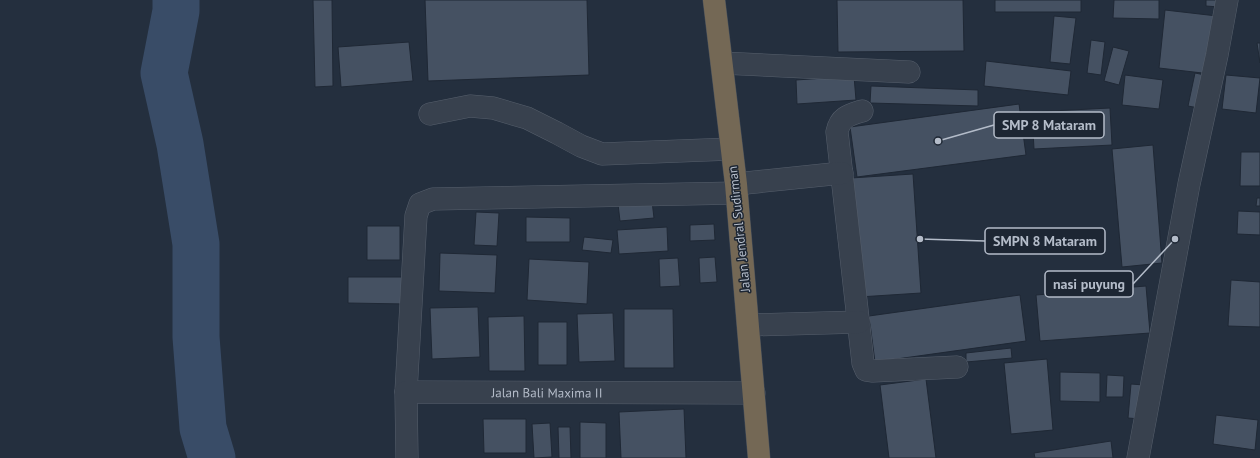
<svg xmlns="http://www.w3.org/2000/svg" width="1260" height="458" viewBox="0 0 1260 458" font-family="'PT Sans',sans-serif">
	<style>
		.lines { fill: none; stroke-linecap: round; stroke-linejoin: round }
		.river { stroke: #394c67; stroke-width: 47 }
		.building { fill: #455162; stroke: #1f2835 }
		.minor-casing { stroke: #565f6c; stroke-width: 23 }
		.highway-casing { stroke: #434c59; stroke-width: 23 }
		.minor { stroke: #38414e; stroke-width: 22 }
		.highway { stroke: #746855; stroke-width: 22 }
		.labels { text-anchor: middle; dominant-baseline: central; stroke-width: 3; stroke-linejoin: round; paint-order: stroke }
		.street-label { font-size: 13px; fill: #b4bcc9; stroke: #1d2633 }
		.leader { fill: none; stroke: #b4bcc9; stroke-width: 1.5 }
		.callout-dot { fill: #b4bcc9; stroke: #1d2633; stroke-width: 1.5 }
		.callout { fill: #1d2633; stroke: #b4bcc9; stroke-width: 1.5 }
		.callout-label { font-size: 14px; text-anchor: middle; font-weight: bold; fill: #b4bcc9 }
	</style>
	<rect width="100%" height="100%" fill="#242f3e"/>
	<g class="lines">
		<!-- river -->
		<path class="river" d="M176 0V11L164 73 180 144 196 244V337L203 428 212 458"/>
	</g>
	<!-- building -->
	<path class="building" d="M313 0H332L333 86 315 87Z
		M425 0H587L589 75 428 81Z
		M837 0H963L964 51 838 52Z
		M995 0H1081V12H995Z
		M1114 0H1159V19L1113 18Z
		M1206 0H1219V7L1206 6Z
		M1165 10 1217 16 1211 74 1159 68Z
		M1054 16 1076 18 1070 64 1050 62Z
		M1091 40 1105 42 1101 75 1087 73Z
		M409 42 413 81 341 87 338 47Z
		M1257 43H1260V63Z
		M1113 47 1129 51 1119 85 1104 81Z
		M986 61 1071 71 1068 95 984 86Z
		M1195 73 1210 76 1204 109 1188 106Z
		M1125 75 1163 80 1159 109 1122 105Z
		M1226 75 1260 78 1256 113 1222 109Z
		M854 76 856 100 797 104 796 80Z
		M871 86 978 90V106L870 103Z
		M1019 104 1026 155 857 177 850 127Z
		M1110 108 1112 145 1034 149 1032 112Z
		M1153 145 1162 263 1122 267 1112 149Z
		M1241 152H1260V186H1240Z
		M913 174 921 293 859 297 851 178Z
		M1257 198H1260V206H1256Z
		M652 201 654 218 620 221 618 204Z
		M1238 211 1260 212V235L1237 234Z
		M476 212 499 213 497 246 474 245Z
		M526 217 570 218V242H526Z
		M714 224 715 240 690 241V225Z
		M367 226H400V260H367Z
		M667 227 668 251 619 254 617 230Z
		M584 237 613 240 611 253 582 250Z
		M440 253 497 255 495 293 439 291Z
		M715 257 717 282 700 283 699 258Z
		M678 258 680 286 660 287 659 259Z
		M529 259 589 262 587 304 527 300Z
		M348 277H406V304L348 303Z
		M1231 280 1260 282V327L1228 326Z
		M1146 286 1150 333 1040 341 1036 295Z
		M1020 295 1026 341 875 362 869 316Z
		M478 307 480 357 432 359 430 308Z
		M624 309H673L674 368H624Z
		M613 313 615 361 579 362 577 314Z
		M524 316 525 371H489L488 317Z
		M538 322H567V365H538Z
		M1011 348 1012 358 966 362V353Z
		M1047 359 1053 430 1011 434 1004 363Z
		M1060 372 1100 373V402L1060 401Z
		M1107 375 1124 376 1123 397H1106Z
		M926 379 936 458H889L880 385Z
		M1131 384 1144 385 1141 419 1128 418Z
		M684 409 686 458H621L619 412Z
		M1216 415 1258 420 1255 450 1213 444Z
		M483 419H526V453H484Z
		M580 422 606 423V458H580Z
		M550 423 552 457 534 458 532 424Z
		M558 427H570L571 458H559Z
		M1111 441 1113 458H1035L1034 453Z"/>
	<g class="lines">
		<!-- minor casing -->
		<g class="minor-casing">
			<g id="minor">
				<path d="M722 63 909 72"/>
				<path d="M862 111C849 115 840 117 837 132L863 363 866 370 873 371 957 367"/>
				<path d="M430 114 470 106 493 108 527 118 557 133 581 146 602 154 731 149"/>
				<path d="M736 184 842 173"/>
				<path d="M749 325 859 322"/>
				<path d="M406 392 416 216 420 204 433 199 737 193"/>
				<path id="s1" d="M407 458 406 392 754 393"/>
				<path d="M1138 458 1189 184 1217 55 1227 0"/>
			</g>
		</g>
		<!-- highway casing -->
		<g class="highway-casing">
			<path id="highway" d="M714 0 736 184 759 458"/>
		</g>
		<!-- minor -->
		<use href="#minor" class="minor"/>
		<!-- highway -->
		<use href="#highway" class="highway"/>
	</g>
	<g class="labels">
		<!-- street labels -->
		<g class="street-label">
			<text transform="translate(739 229) rotate(-96)">Jalan Jendral Sudirman</text>
			<text stroke="none"><textPath href="#s1" startOffset="207">Jalan Bali Maxima II</textPath></text>
		</g>
	</g>
	<!-- callouts -->
	<path class="leader" d="M938 141L994 125M920 239L985 241M1175 239L1133 284"/>
	<g class="callout-dot">
		<circle cx="938" cy="141" r="4"/>
		<circle cx="920" cy="239" r="4"/>
		<circle cx="1175" cy="239" r="4"/>
	</g>
	<g class="callout">
		<rect x="994" y="112" width="110" height="26" rx="4"/>
		<rect x="985" y="228" width="120" height="26" rx="4"/>
		<rect x="1045" y="271" width="88" height="26" rx="4"/>
	</g>
	<g class="callout-label">
		<text x="1049" y="130">SMP 8 Mataram</text>
		<text x="1045" y="246">SMPN 8 Mataram</text>
		<text x="1089" y="289">nasi puyung</text>
	</g>
</svg>
